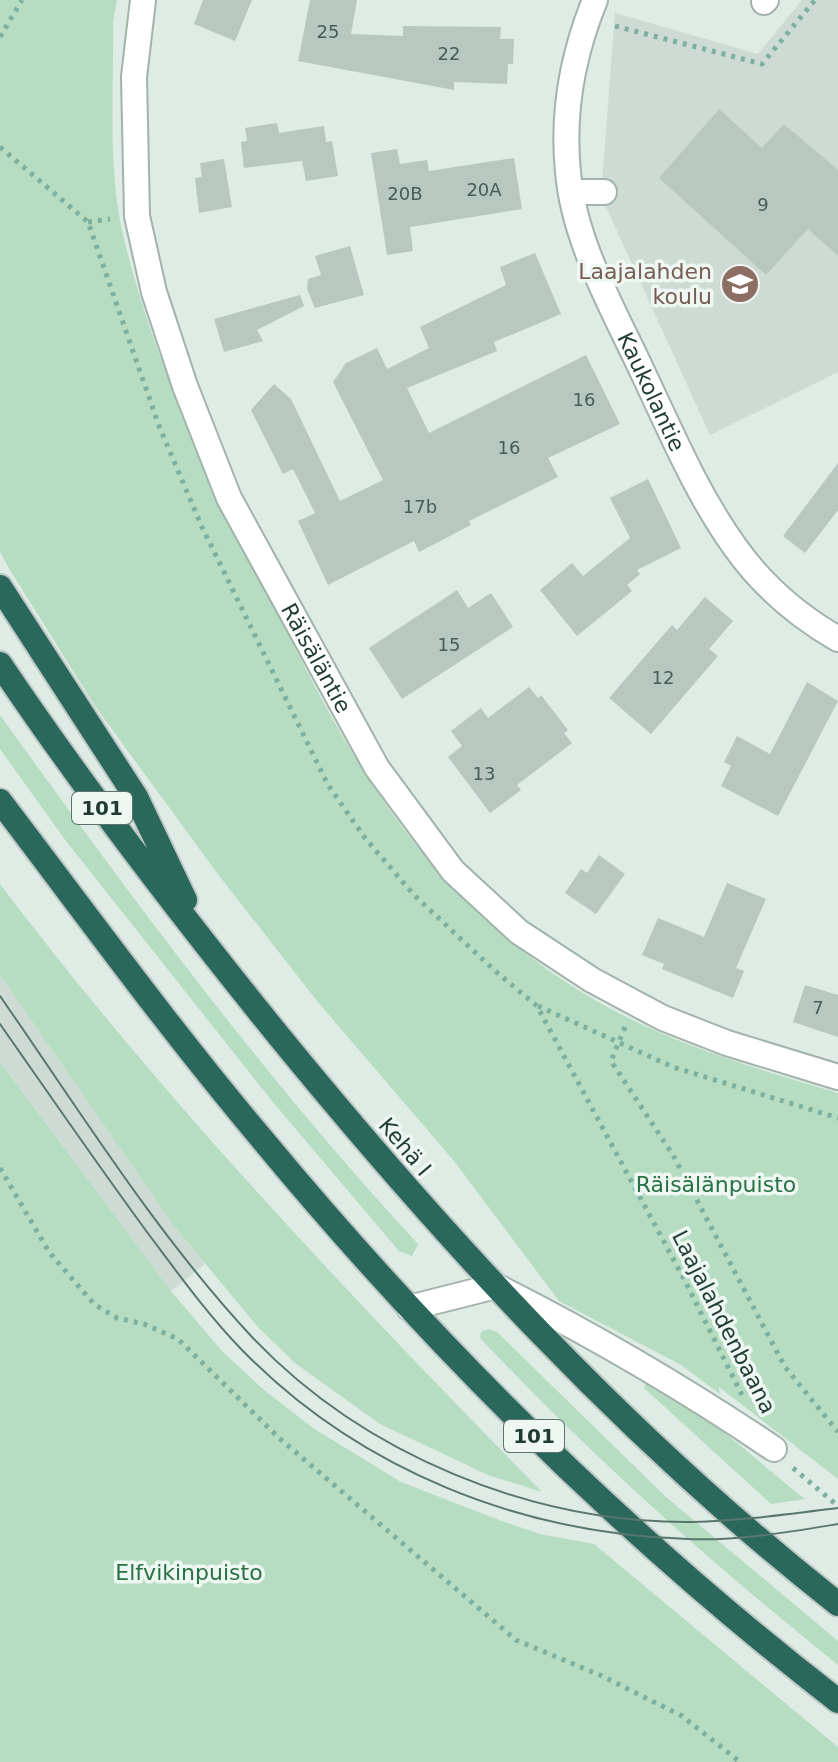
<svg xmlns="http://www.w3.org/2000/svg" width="838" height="1762" viewBox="0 0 838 1762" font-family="'DejaVu Sans',sans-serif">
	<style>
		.built { fill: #cddbd4 }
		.green { fill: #b6ddc1 }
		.building { fill: #b7c8c1 }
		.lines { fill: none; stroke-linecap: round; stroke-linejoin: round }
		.minor-casing { stroke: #a2b3ac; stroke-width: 28 }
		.highway-casing { stroke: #c0c8c6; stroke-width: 28 }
		.path { stroke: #7eb0a0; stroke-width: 5; stroke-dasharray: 4 6; stroke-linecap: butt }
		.minor { stroke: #fff; stroke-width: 24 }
		.highway { stroke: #2a685c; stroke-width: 24 }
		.tram { stroke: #59776f; stroke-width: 2 }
		.labels { text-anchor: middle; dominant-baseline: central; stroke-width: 7; stroke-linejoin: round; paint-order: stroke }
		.number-label { font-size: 18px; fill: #455e57 }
		.shield { fill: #eff7f3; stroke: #5d736d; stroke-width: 2 }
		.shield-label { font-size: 20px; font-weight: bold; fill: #1f3b34 }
		.education-label { font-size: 22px; fill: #785e54; stroke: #eff7f3; text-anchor: end }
		.street-label { font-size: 22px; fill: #1f3b34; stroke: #eff7f3 }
		.park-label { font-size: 22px; fill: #287345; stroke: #eff7f3 }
	</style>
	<rect width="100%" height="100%" fill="#dfebe5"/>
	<!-- built -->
	<path class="built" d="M802 0H838V372L710 435 601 196 615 13 758 54Z
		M0 975 174 1226 205 1264 171 1291 0 1062Z"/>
	<!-- green -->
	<path class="green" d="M0 0H117L113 22C114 92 107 170 124 239 153 358 204 466 259 576 336 731 399 861 544 967 636 1034 731 1061 838 1093V1479L719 1387 720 1394 681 1365 559 1301 454 1161 317 1001 217 873 95 706 10 570 0 552Z
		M0 715C131 897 265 1079 418 1244L412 1256 399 1251 272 1101 66 841 0 749Z
		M0 884C164 1101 352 1298 542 1492L488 1475 380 1424 295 1363 257 1326 174 1226 0 975Z
		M0 1062 171 1291 222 1351 264 1390 313 1428 401 1482 499 1520 540 1534 594 1544 838 1747V1762H0Z
		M489 1329 498 1333 666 1497 838 1641V1665C711 1563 591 1456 480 1338L481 1332Z
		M646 1382C705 1410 754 1459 805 1499L771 1504 644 1388Z"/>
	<!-- building -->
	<path class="building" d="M203 0H252L235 41 194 24Z
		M310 0H357L351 34 403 36V26L501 27 500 39H514L513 64H508L507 84 454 82V90L298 61Z
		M719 109 762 148 784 124 838 170V256L808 229 766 275 659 178Z
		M277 123 279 133 324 126 326 142 332 141 338 176 306 181 302 161 244 168 241 142 247 141 245 128Z
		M397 149 400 164 427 160 429 171 514 158 522 209 410 227 413 251 387 255 371 153Z
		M224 159 232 207 199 213 195 178 202 177 200 163Z
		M350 246 364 295 315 308 307 289 308 279 321 275 315 256Z
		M535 253 561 314 494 342 497 351 407 388 429 433 586 355 620 424 548 458 558 477 469 521 471 525 419 552 414 541 328 585 298 521 315 513 293 469 283 474 251 410 274 384 291 399 340 501 383 480 333 382 346 363 377 348 387 369 429 348 420 327 506 285 500 267Z
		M300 295 304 306 257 330 263 341 224 352 214 319Z
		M838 463V510L805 553 783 536Z
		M648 479 681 548 637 570 640 574 627 585 632 591 577 636 540 590 572 563 583 576 630 538 610 498Z
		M457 590 468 608 491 593 513 627 402 699 369 648Z
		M705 597 733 621 709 649 718 656 651 734 609 698 672 625 677 630Z
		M807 682 838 701 778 816 721 786 731 766 724 762 737 736 770 754Z
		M529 687 538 698 541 695 568 730 564 733 572 743 517 785 521 790 490 813 448 757 462 746 451 731 481 708 488 718Z
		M599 855 625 874 596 914 565 893 581 869 587 873Z
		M727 883 766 899 736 968 744 971 733 998 662 969 664 964 642 955 658 918 704 937Z
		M805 985 838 995V1037L793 1022Z"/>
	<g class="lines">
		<!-- minor casing -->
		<g class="minor-casing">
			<g id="minor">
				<path id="s1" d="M143 0 134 77 137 216 154 292 185 386 229 498 377 768 453 871 519 932 592 980 663 1018 727 1043 838 1077"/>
				<path id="s2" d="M595 0C573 54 562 113 568 172 574 243 615 312 644 375 672 434 697 494 735 547 762 585 798 616 838 639"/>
				<path d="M764 2 766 0"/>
				<path d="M572 192H604"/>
				<path d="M409 1308 496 1286C593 1335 684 1388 774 1449"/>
			</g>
		</g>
		<!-- highway casing -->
		<g class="highway-casing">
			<path id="highway" d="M0 587 136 797 185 900
				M0 664C86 792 181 915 278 1035 447 1242 628 1439 838 1604
				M0 801C86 914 170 1030 262 1139 434 1347 625 1536 838 1701"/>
		</g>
		<!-- path -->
		<path class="path" d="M615 26 762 64 815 0
			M0 37 22 0
			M0 147 88 222 159 426 202 527 328 785 365 838 414 895 494 970 537 1006 684 1279 742 1395
			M88 222 110 219
			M538 1006 673 1067 838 1118
			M625 1027 611 1061 673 1155 785 1367 838 1432
			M0 1168 49 1252 94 1304 117 1318 144 1324 178 1339 279 1438 516 1640 602 1676 682 1716 740 1762
			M793 1468 838 1506"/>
		<!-- minor -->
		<use href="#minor" class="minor"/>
		<!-- highway -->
		<use href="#highway" class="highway"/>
		<!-- tram -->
		<path class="tram" d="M0 996C80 1111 156 1234 252 1337 363 1454 532 1524 693 1522 741 1521 790 1514 838 1508
			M0 1024C49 1094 97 1164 147 1232 177 1272 207 1314 242 1350 359 1470 521 1534 688 1539 737 1541 789 1532 838 1524"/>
	</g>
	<!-- icons -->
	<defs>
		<g id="school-disc" transform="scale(2)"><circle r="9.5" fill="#8d6e63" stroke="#eff7f3"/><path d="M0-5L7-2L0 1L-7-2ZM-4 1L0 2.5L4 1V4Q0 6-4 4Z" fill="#fff"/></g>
	</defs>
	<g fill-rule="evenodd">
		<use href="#school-disc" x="740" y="284"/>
	</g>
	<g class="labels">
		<!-- number labels -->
		<g class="number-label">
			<text x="328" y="31">25</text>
			<text x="449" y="53">22</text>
			<text x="484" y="189">20A</text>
			<text x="405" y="193">20B</text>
			<text x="763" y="204">9</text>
			<text x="584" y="399">16</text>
			<text x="509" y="447">16</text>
			<text x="420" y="506">17b</text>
			<text x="449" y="644">15</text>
			<text x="663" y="677">12</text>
			<text x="484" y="773">13</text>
			<text x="818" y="1007">7</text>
		</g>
		<!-- shield labels -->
		<g class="shield">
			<rect x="72" y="792" width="60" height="32" rx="6"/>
			<rect x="504" y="1420" width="60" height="32" rx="6"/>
		</g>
		<g class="shield-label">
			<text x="102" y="808">101</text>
			<text x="534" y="1436">101</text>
		</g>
		<!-- education labels -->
		<g class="education-label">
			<text x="712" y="271">Laajalahden<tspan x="712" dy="25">koulu</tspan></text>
		</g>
		<!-- street labels -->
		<g class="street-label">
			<text stroke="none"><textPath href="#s2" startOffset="412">Kaukolantie</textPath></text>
			<text stroke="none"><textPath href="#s1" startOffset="696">Räisäläntie</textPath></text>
			<text transform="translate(405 1147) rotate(50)">Kehä I</text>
			<text transform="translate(724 1322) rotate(63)">Laajalahdenbaana</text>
		</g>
		<!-- park labels -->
		<g class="park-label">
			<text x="716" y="1184">Räisälänpuisto</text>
			<text x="189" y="1572">Elfvikinpuisto</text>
		</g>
	</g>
</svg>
